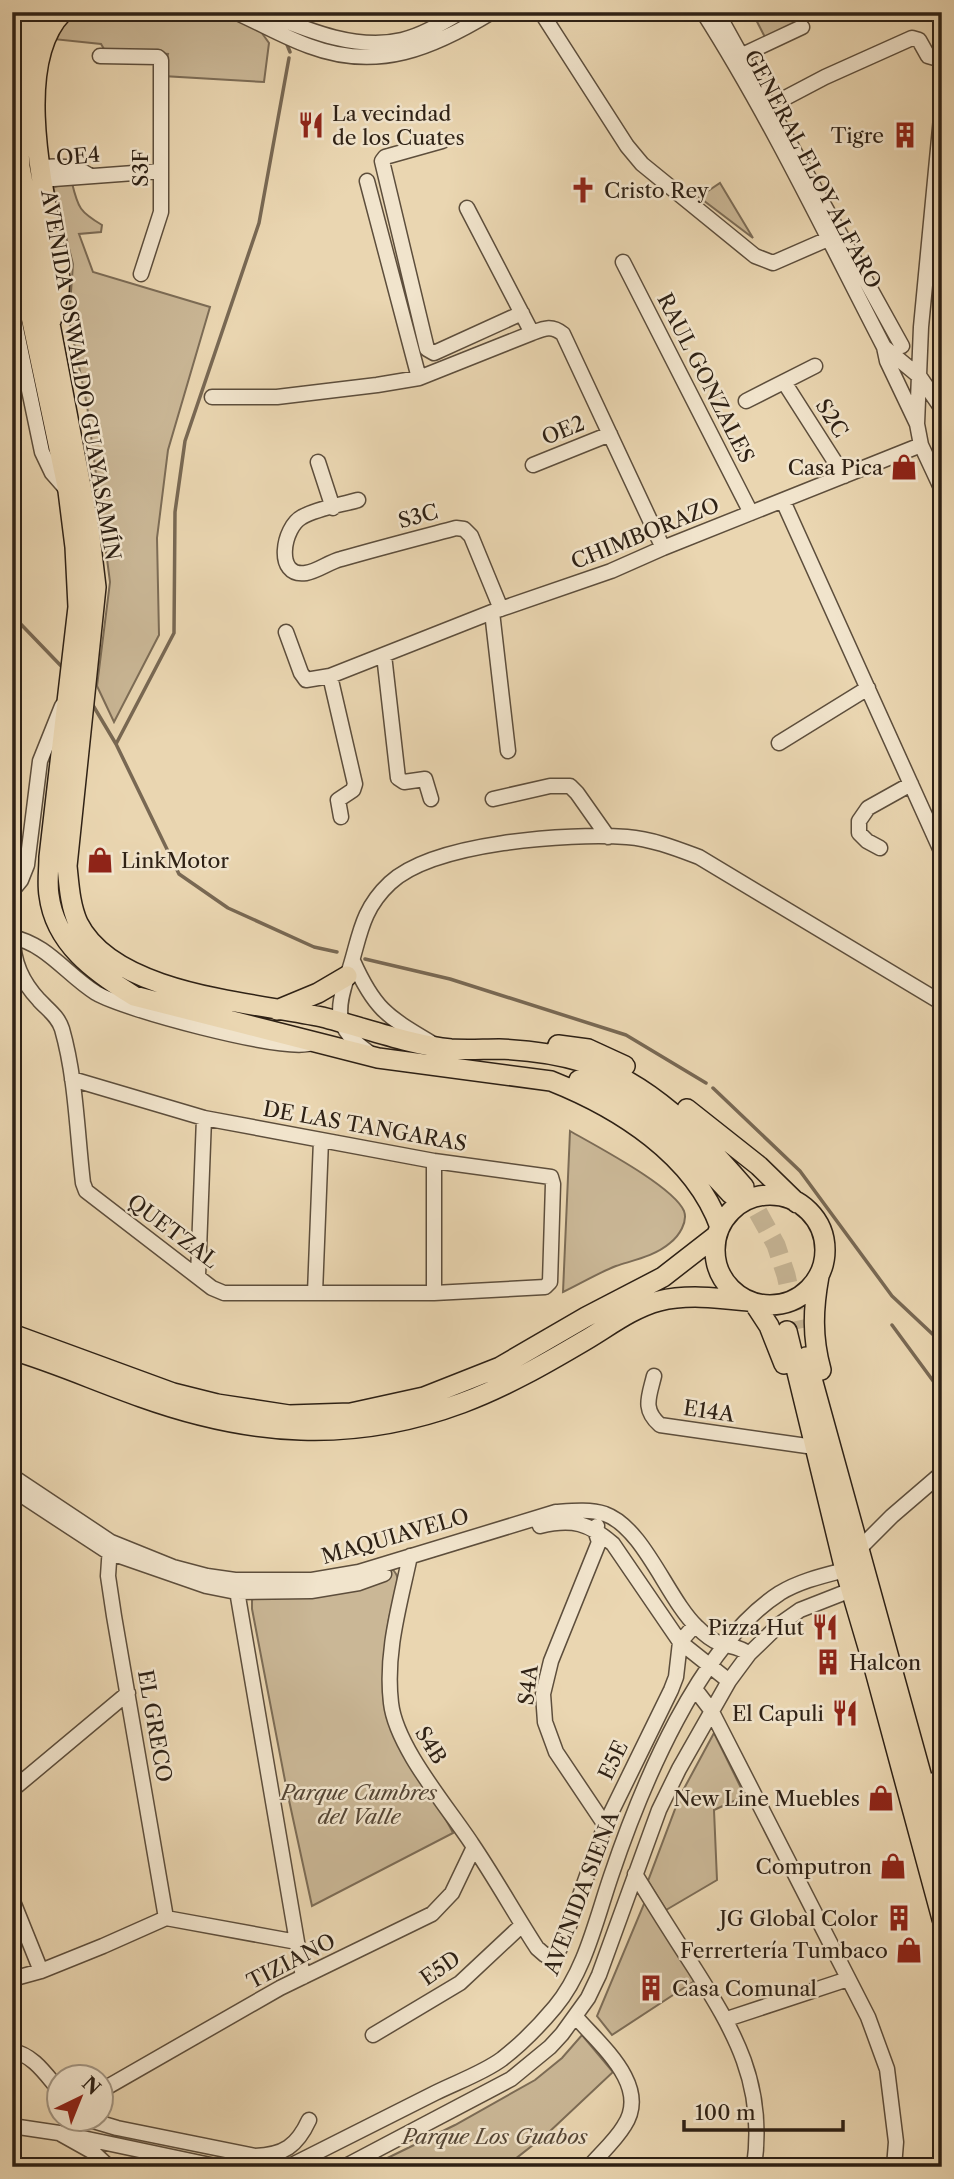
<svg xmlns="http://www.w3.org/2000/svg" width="954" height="2179" viewBox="0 0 954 2179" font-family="'Libre Caslon Text',serif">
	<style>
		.green { fill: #cab796; stroke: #7c6c56; stroke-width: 2 }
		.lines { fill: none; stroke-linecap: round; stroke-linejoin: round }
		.stream { stroke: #786853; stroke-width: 3.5 }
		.major-tunnel { stroke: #c4b292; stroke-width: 19; stroke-dasharray: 19 10; stroke-linecap: butt }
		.minor-casing { stroke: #5d4e3c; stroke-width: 17 }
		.major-casing { stroke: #2e2115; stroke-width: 22 }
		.minor { stroke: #f1e4cc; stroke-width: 14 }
		.major { stroke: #ead6b1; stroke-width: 19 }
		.labels { text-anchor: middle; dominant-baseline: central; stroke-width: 5; stroke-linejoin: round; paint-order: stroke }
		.poi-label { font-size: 21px; fill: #2e2115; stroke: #f1e4cc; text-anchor: end }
		.street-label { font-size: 21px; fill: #2e2115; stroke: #f1e4cc }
		.park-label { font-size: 21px; font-style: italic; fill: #554635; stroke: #f1e4cc }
	</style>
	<rect width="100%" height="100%" fill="#ead6b1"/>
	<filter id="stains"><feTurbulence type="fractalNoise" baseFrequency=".00286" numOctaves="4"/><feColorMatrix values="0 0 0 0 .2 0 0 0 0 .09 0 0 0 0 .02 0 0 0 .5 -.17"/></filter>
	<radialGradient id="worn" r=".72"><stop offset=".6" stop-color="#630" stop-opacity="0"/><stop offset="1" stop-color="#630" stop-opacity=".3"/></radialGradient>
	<!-- green -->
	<path class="green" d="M72 12H215L259 29 269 43 264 82 163 76 168 54 104 49 101 44 53 39Z
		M752 12H826L767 41Z
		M72 183C78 208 80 212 102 225L101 232 79 234 93 272 210 307 168 450 157 538 159 635 114 722 97 686 110 582 87 405 69 319 73 264 53 187Z
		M720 183 753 238 699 197Z
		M570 1131C596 1146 673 1186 684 1211 688 1222 679 1236 670 1243 655 1256 634 1260 616 1266 598 1273 580 1284 563 1292Z
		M391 1568C396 1572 398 1576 398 1582 398 1594 391 1607 389 1619 385 1642 382 1670 383 1694 385 1734 434 1794 453 1833L312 1906 287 1791 252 1609V1600L259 1595Z
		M714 1733 745 1796 714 1810 717 1880 666 1910 648 1881 680 1796Z
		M646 1899 699 1978 612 2035 597 2016Z
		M582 2035 613 2072 547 2134 505 2167H369L455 2125 535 2080 562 2058Z"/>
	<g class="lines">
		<!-- stream -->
		<path class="stream" d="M286 42 290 52
			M12 615 64 669
			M91 702 116 744 179 874 228 908 314 947 337 952
			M116 744 174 633 175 512 185 441 259 223 289 58
			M365 959 450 979 626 1035 706 1083
			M713 1088 800 1171 892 1296 942 1343
			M892 1325 942 1393"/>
		<!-- major-tunnel -->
		<path class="major-tunnel" d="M744 1187 776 1245 786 1275 798 1329"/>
		<!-- minor casing -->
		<g class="minor-casing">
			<path id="minor" d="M235 12C260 23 284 37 309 46 378 72 433 48 492 12
				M263 12C305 29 355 51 402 40 423 35 442 23 461 12
				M541 12 627 146 642 164 755 256 773 263 828 239
				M703 12C771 119 826 235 884 347L887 361 917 424
				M717 12 902 346
				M100 56 158 57 161 60V212L141 274
				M736 58 802 27
				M787 97 825 77 912 38 919 40 928 56 942 60
				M942 107 921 327 917 424 921 445 942 490
				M442 141 385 157 382 161 427 349 434 353 522 313
				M39 167C57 166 74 165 89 175
				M40 180 161 171
				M367 181 419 378
				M467 208 532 333
				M623 262 751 513
				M12 309 42 452 52 473 66 489
				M884 347 920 377 942 409
				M784 382 844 476
				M212 397H277L377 385 419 378 532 333C545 328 552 325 563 334L663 548
				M746 401 815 366
				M318 462 333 508
				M533 465 610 434
				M358 500C341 505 318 508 302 517 283 527 274 578 306 573 318 571 329 562 341 559 379 548 418 538 456 528L464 529 471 536 501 609
				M783 501 942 853
				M492 612 508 751
				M286 632 301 673 306 680 330 676
				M384 655 398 778 404 782 425 779 431 799
				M779 743 868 688
				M493 799 550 786H570L577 793 608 837
				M341 817 338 800 353 790 355 784 330 676 492 612 611 571 663 548 921 445
				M880 848 867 841 859 833V821L868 808 911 784
				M12 891 21 880 27 865 40 761 62 706
				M12 937C47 944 67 975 96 993 125 1010 276 1050 308 1044
				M13 938C13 962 22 982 39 1000 47 1009 58 1016 62 1029 76 1078 77 1133 83 1183L86 1191 212 1288 224 1293H434L545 1287 550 1282 553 1184 551 1177 434 1161 204 1118 72 1079
				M353 961C374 1008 386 1016 430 1042
				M368 1052C334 1028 336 1011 348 974 360 938 360 911 390 883 434 842 568 833 627 837 652 839 675 848 699 857L942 1003
				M434 1161V1293
				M198 1276 204 1118
				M315 1293 321 1140
				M654 1376C649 1397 642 1409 660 1425L807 1446
				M12 1476 111 1542 173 1567 207 1576 235 1580H312L359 1572 556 1512C571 1511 590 1509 605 1514 644 1528 668 1600 697 1627 703 1633 711 1640 719 1643 730 1647 739 1646 749 1654
				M12 1489 108 1552 206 1586 236 1592 311 1591 359 1583 384 1574
				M540 1526C572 1518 589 1523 613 1544L680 1642 729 1681
				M597 1526 595 1530 599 1542 551 1661 543 1694 545 1722 556 1752 605 1825
				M863 1545 892 1516 942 1473
				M110 1546 108 1576 114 1616 166 1918
				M410 1556C400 1604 385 1652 391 1703 396 1747 447 1806 472 1844 495 1878 515 1914 537 1948L545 1955H556L563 1943 605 1825 671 1690 676 1677 680 1642 695 1625
				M236 1585 303 1977
				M695 1689 711 1710 868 2017 887 2069 896 2142 894 2167
				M923 1783 942 1778
				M12 1790 128 1693
				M635 1874C654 1905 673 1935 693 1966 735 2032 766 2085 754 2167
				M12 1899 41 1971
				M12 1979 41 1971 103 1946 166 1918 297 1942
				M576 2017C600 2045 651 2086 624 2126 615 2141 600 2154 589 2167
				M727 2019 848 1979
				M373 2035 460 1983 522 1925
				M12 2051C34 2055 46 2075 60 2091
				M102 2090 280 1988 432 1914 452 1893 474 1847
				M90 2120 117 2128 255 2156C284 2155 297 2146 309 2120
				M12 2126 59 2133 93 2152 109 2167
				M59 2133 220 2167
				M288 2167C337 2142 386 2118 435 2093 457 2082 483 2073 502 2059 520 2045 540 2025 555 2007 585 1971 596 1920 611 1876 641 1787 699 1645 780 1593 800 1581 822 1576 845 1570
				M344 2167 511 2079 550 2047 562 2034 588 1998 599 1975 659 1810 679 1769 729 1681 749 1654 780 1624 800 1610 851 1590"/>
		</g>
		<!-- major casing -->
		<g class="major-casing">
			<path id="major" d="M38 12C20 63 16 114 20 167L89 528 96 587 67 866C69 885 70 905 78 923 114 995 252 1002 322 1017 362 1027 411 1045 451 1049 467 1050 483 1049 499 1049 526 1050 557 1054 583 1062 650 1082 699 1135 744 1187
				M12 48 23 12
				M12 200 29 307 68 491 75 547 78 607 49 857C49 870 47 883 49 895 55 944 95 972 134 996L378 1058 551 1081C619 1108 694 1155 720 1227
				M51 321 59 292 60 278C49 211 8 67 63 12
				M277 1010 318 993 347 976
				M558 1045 588 1049 625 1066
				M579 1080C641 1101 688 1147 731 1194
				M687 1109 759 1166 797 1203
				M715 1250a55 55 0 1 1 110 0a55 55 0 1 1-110 0Z
				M819 1276C813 1309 812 1337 821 1370
				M754 1303 769 1326 784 1364
				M787 1331 844 1566 875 1671 942 1919
				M12 1334 173 1393 217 1404 289 1415 351 1413 424 1397 500 1367 586 1317 663 1277 717 1235
				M12 1350C56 1363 98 1382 141 1397 250 1436 352 1444 462 1403 505 1387 545 1364 584 1341 608 1327 632 1308 659 1301 687 1294 719 1298 748 1301
				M806 1357 942 1850"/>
		</g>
		<!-- minor -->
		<use href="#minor" class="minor"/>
		<!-- major -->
		<use href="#major" class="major"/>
	</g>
	<!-- icons -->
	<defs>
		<g id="restaurant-bare" transform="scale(2.1)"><path d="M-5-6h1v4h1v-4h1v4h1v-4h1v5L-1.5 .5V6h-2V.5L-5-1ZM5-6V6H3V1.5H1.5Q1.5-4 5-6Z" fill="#8f2418" stroke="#f1e4cc" stroke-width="2.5" paint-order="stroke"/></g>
		<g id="building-bare" transform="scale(2.1)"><path d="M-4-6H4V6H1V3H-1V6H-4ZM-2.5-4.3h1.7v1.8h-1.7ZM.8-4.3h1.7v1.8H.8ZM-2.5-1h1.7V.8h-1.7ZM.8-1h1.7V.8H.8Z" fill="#8f2418" stroke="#f1e4cc" stroke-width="2.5" paint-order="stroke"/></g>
		<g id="church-bare" transform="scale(2.1)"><path d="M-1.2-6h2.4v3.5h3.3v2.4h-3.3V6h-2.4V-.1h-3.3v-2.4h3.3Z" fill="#8f2418" stroke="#f1e4cc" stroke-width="2.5" paint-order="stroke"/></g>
		<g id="shop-bare" transform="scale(2.1)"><path d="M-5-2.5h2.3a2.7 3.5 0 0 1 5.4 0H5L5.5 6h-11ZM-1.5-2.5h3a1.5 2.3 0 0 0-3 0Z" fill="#8f2418" stroke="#f1e4cc" stroke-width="2.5" paint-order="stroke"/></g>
	</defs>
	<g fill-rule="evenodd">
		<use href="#restaurant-bare" x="311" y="125"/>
		<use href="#building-bare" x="905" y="135"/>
		<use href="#church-bare" x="583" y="190"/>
		<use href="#shop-bare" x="904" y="467"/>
		<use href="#shop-bare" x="100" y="860"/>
		<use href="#restaurant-bare" x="825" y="1627"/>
		<use href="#building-bare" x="828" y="1662"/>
		<use href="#restaurant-bare" x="845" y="1713"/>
		<use href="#shop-bare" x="881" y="1798"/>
		<use href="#shop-bare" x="893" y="1866"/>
		<use href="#building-bare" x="899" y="1918"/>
		<use href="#shop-bare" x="909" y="1950"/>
		<use href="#building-bare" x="651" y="1988"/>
	</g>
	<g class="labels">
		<!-- poi labels -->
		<g class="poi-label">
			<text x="332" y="113" text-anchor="start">La vecindad<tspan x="332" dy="24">de los Cuates</tspan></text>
			<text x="884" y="135">Tigre</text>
			<text x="604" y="190" text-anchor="start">Cristo Rey</text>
			<text x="883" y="467">Casa Pica</text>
			<text x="121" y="860" text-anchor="start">LinkMotor</text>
			<text x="804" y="1627">Pizza Hut</text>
			<text x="849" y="1662" text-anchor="start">Halcon</text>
			<text x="824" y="1713">El Capuli</text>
			<text x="860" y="1798">New Line Muebles</text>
			<text x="872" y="1866">Computron</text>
			<text x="878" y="1918">JG Global Color</text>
			<text x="888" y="1950">Ferrertería Tumbaco</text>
			<text x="672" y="1988" text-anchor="start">Casa Comunal</text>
		</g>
		<!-- street labels -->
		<g class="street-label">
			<text transform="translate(78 156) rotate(-5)">OE4</text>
			<text transform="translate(140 168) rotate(-90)">S3F</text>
			<text transform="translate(813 169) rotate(62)">GENERAL ELOY ALFARO</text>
			<text transform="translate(81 375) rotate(80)">AVENIDA OSWALDO GUAYASAMÍN</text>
			<text transform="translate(706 378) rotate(63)">RAUL GONZALES</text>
			<text transform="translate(832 418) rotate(58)">S2C</text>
			<text transform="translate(563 430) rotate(-22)">OE2</text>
			<text transform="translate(418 516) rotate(-15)">S3C</text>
			<text transform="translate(645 533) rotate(-22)">CHIMBORAZO</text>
			<text transform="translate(365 1126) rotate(10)">DE LAS TANGARAS</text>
			<text transform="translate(173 1231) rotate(37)">QUETZAL</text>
			<text transform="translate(709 1411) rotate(8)">E14A</text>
			<text transform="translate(395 1536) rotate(-16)">MAQUIAVELO</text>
			<text transform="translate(528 1685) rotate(-83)">S4A</text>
			<text transform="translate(155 1726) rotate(80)">EL GRECO</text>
			<text transform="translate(431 1745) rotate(58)">S4B</text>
			<text transform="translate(613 1760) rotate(-64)">E5E</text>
			<text transform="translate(581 1893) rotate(-69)">AVENIDA SIENA</text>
			<text transform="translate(291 1961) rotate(-27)">TIZIANO</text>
			<text transform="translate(440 1968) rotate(-35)">E5D</text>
		</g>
		<!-- park labels -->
		<g class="park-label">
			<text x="359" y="1792">Parque Cumbres<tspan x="359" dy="24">del Valle</tspan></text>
			<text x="495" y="2136">Parque Los Guabos</text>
		</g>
	</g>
	<!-- margin -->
	<rect width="954" height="2179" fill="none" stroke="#ead6b1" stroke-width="42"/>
	<rect x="14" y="14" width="926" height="2151" fill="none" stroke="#2e2115" stroke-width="3.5"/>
	<rect x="21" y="21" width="912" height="2137" fill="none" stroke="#2e2115" stroke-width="2"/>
	<!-- north arrow -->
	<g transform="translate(80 2098) rotate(43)"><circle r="33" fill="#f1e4cc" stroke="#a39683" stroke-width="2"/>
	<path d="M0-5L12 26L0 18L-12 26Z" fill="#8f2418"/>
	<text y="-10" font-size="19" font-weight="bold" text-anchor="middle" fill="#2e2115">N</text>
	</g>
	<!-- scale -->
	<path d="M684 2120v10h159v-10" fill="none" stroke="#2e2115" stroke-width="3.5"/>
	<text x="695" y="2120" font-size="21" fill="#2e2115" stroke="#f1e4cc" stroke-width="5" paint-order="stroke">100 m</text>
	<rect width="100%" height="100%" filter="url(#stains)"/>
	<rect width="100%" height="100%" fill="url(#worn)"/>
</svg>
